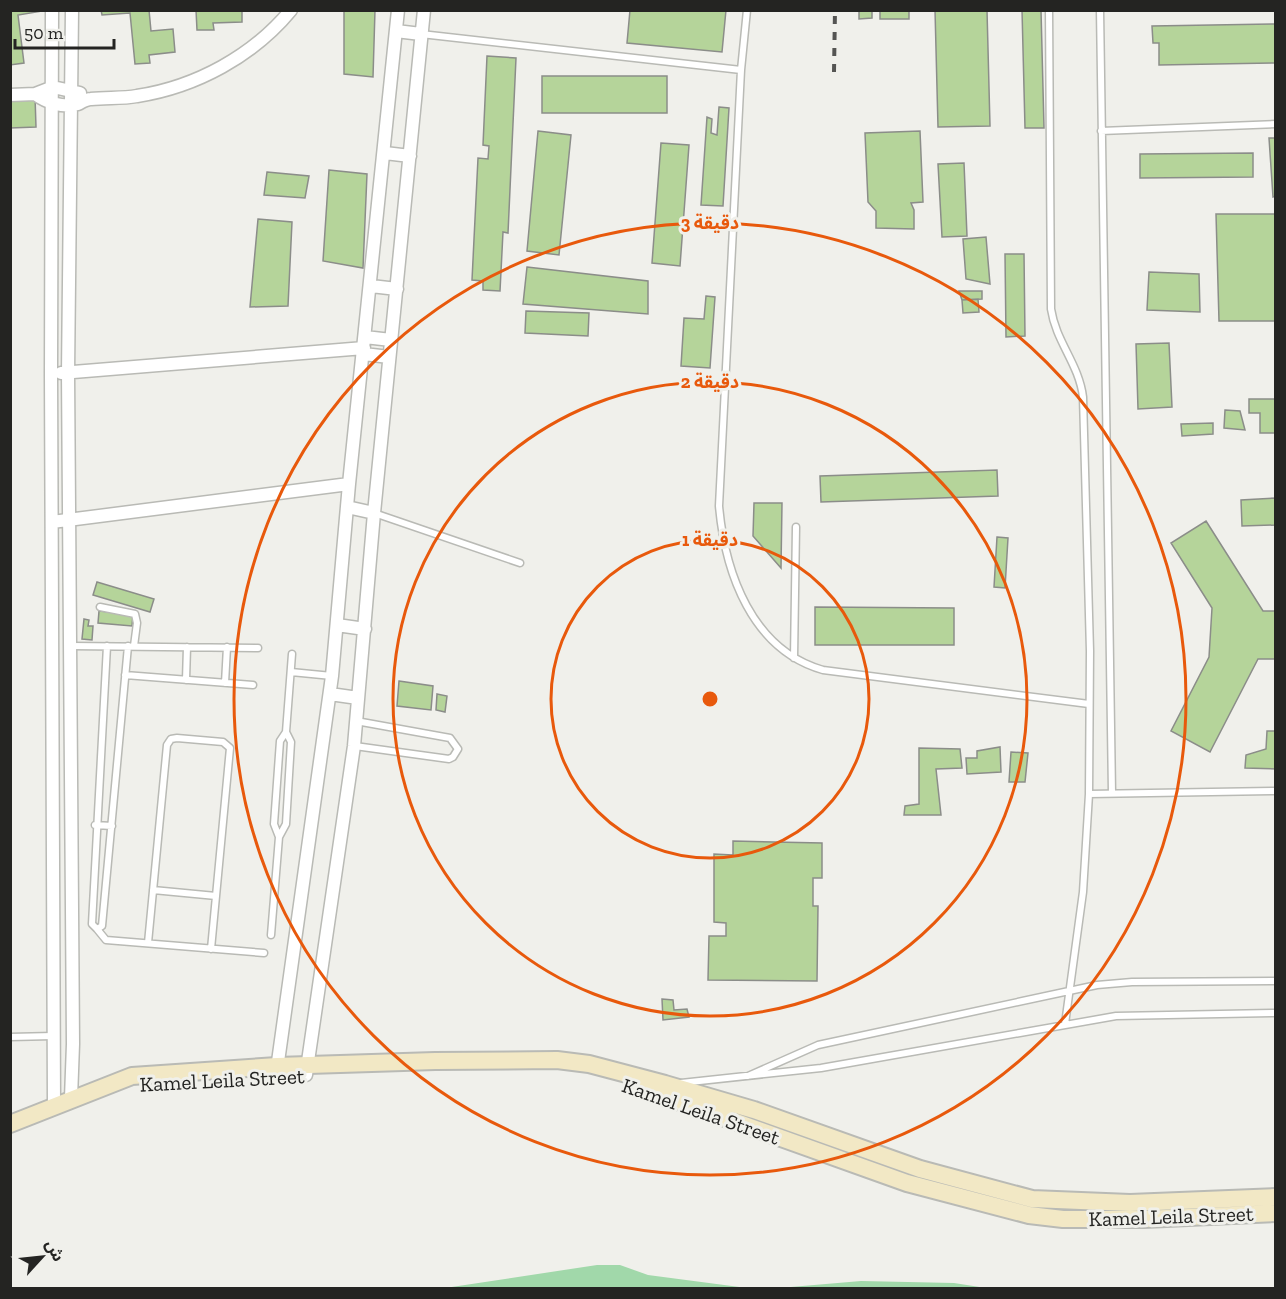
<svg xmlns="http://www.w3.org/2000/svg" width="1286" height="1299" viewBox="0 0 1286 1299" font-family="'Zilla Slab','Noto Sans Arabic',serif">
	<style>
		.water { fill: #a1d8aa }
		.building { fill: #b5d49a; stroke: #8b8d89; stroke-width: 1.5 }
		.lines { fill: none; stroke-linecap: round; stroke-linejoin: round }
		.lane-casing { stroke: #b9bab5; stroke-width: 9 }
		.street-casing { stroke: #b9bab5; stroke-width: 15 }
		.secondary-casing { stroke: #b9bab5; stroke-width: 20 }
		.lane { stroke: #fff; stroke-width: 6 }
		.street { stroke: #fff; stroke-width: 12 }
		.secondary { stroke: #f2e8c5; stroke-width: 16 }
		.rail { stroke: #555553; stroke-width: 4; stroke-dasharray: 8 8; stroke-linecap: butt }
		.ring { fill: none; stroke: #e8590c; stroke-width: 3 }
		.labels { text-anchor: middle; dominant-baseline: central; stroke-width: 6; stroke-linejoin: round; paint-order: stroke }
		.street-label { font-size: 21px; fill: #242422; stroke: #f0f0eb }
		.centre { fill: #e8590c; stroke: #f0f0eb; stroke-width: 3 }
		.ring-label { font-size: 18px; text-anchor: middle; font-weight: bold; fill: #e8590c; stroke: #f0f0eb; stroke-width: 6; stroke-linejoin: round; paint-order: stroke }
	</style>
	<rect width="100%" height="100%" fill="#f0f0eb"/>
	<!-- water -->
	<path class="water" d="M597 1265H620L648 1275 747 1288H445Z
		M861 1281 954 1283 986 1288H779Z"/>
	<!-- building -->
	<path class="building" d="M10 10H48L18 15 24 63 10 65Z
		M101 10H149L151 31 173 29 175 52 149 55 150 63 135 64 130 13 102 15Z
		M196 10H242V22L213 23 214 30H197Z
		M344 10H375L373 77 344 74Z
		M630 10H726L722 52 627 43Z
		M859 10H872V18L859 19Z
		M880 10H909V19H880Z
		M935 10H987L990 126 938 127Z
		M1022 10H1041L1044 128H1025Z
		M1276 24V63L1159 65V43H1153L1152 26Z
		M487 56 516 58 508 233 503 232 500 291 483 290V281L472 280 478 158 488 159 489 146 483 145Z
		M542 76H667V113H542Z
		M35 96 36 127 10 128V97Z
		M719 107 729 108 723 206 701 205 707 117 712 119 711 133 717 135Z
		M538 131 571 135 559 255 527 251Z
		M920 131 923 202 911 203 914 210V229L876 228V211L868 202 865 133Z
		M1269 138H1276V196L1273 197Z
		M661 143 689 145 680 266 652 263Z
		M1253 153V177L1140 178V154Z
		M964 163 967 236 942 237 938 164Z
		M329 170 367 174 363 268 323 261Z
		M267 172 309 176 305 198 264 195Z
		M1216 214H1276V321H1219Z
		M258 219 292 222 288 306 250 307Z
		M986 237 990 284 966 279 963 239Z
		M1005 254H1024L1025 336 1006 337Z
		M527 267 648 281V314L523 304Z
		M1149 272 1199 274 1200 312 1147 310Z
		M959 291H982V299L962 300Z
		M706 296 715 297 710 368 681 366 684 318 704 319Z
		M978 299 979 312 963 313 962 300Z
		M526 311 589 313 588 336 525 333Z
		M1169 343 1172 407 1138 409 1136 344Z
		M1249 399H1276V433H1260V413H1249Z
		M1225 410 1240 411 1245 430 1224 428Z
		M1213 423V434L1182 436 1181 424Z
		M997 470 998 496 821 502 820 476Z
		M1276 498V525L1242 526 1241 500Z
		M754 503H782L781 568 753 536Z
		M1206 521 1263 611H1276V659H1258L1210 752 1171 731 1209 657 1212 608 1171 543Z
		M997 537 1008 538 1005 588 994 587Z
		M97 582 154 599 150 612 93 595Z
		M815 607 954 608V645H815Z
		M99 611 133 614 132 626 98 623Z
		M84 619 89 620 88 626H93L92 640 82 639Z
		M399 681 433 686 431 710 397 706Z
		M437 694 447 696 445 712 436 710Z
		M1267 731H1276V769L1245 768 1246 755 1266 749Z
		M1000 747 1001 772 967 774 966 758H977V751Z
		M919 748 960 749 962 768 936 769 941 815H904L905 806 919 804Z
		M1011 752 1028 753 1025 782H1009Z
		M733 841 822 843V878H813V906H818L817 981 708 980 709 936H726V923L714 922V854L733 855Z
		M662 999 673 1000 674 1010 687 1009 689 1017 663 1020Z"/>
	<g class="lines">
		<!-- lane casing -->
		<g class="lane-casing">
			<path id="lane" d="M747 10 741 70 719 506C725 573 752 650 823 670L1089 704
				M1049 10 1051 309C1056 342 1079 364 1083 397L1090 651 1089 794 1083 892 1065 1024
				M1100 10 1112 793
				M421 34 741 70
				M1101 131 1276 124
				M374 513 520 563
				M100 607 135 614 137 623 134 646
				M71 646 258 648
				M107 646 92 924 97 929 102 926 128 646
				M794 658 796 527
				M291 672 332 676
				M125 675 253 685
				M186 680 187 647
				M225 683 227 647
				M355 746 449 759 453 757 458 749 450 738 356 721
				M1089 794 1276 791
				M95 825 112 826
				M279 837 274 824 280 741 286 732 292 654
				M153 890 216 896
				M97 929 106 940 264 953
				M271 935 279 837 286 824 291 742 286 732
				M148 943 167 745 171 739 177 738 223 742 230 748 211 949
				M10 1037 53 1036
				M748 1076 818 1045 1097 985 1132 982 1276 981
				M681 1083 821 1068 1116 1016 1276 1013"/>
		</g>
		<!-- street casing -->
		<g class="street-casing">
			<path id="street" d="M52 10 51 374 54 1105
				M396 31 421 34
				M35 94C47 103 63 108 78 104 82 102 86 99 91 99 106 97 121 99 137 96 196 87 253 56 291 10
				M10 95 35 94 53 87 80 93
				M385 153 410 156
				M371 286 397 289
				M365 337 391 340
				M364 354 389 357
				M61 373 364 348
				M347 507 374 513
				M52 522 349 484
				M337 625 365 629
				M330 694 358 698
				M306 1075 354 746 374 513 424 10
				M276 1076 332 676 349 484 398 10
				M71 1098 73 1044 68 373 72 10"/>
		</g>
		<!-- secondary casing -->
		<g class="secondary-casing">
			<path id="secondary" d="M641 1088 907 1183 1029 1215 1063 1219H1144L1276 1213
				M10 1124 132 1076 277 1066 435 1061 557 1060 589 1064 665 1084 754 1110 920 1169 1032 1199 1130 1203 1276 1197"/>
		</g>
		<!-- lane -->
		<use href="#lane" class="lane"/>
		<!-- street -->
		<use href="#street" class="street"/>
		<!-- secondary -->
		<use href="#secondary" class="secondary"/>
		<!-- rail -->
		<path class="rail" d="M834 72 835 10"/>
	</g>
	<!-- distance rings -->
	<g class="ring">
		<circle cx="710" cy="699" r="159"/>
		<circle cx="710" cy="699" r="317"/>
		<circle cx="710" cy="699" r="476"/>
	</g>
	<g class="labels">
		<!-- street labels -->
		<g class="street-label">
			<text transform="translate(222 1080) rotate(-3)">Kamel Leila Street</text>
			<text transform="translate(701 1111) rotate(19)">Kamel Leila Street</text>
			<text transform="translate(1171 1216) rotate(-2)">Kamel Leila Street</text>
		</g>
	</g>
	<circle cx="710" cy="699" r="9" class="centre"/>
	<g class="ring-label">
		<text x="710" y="229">3 دقيقة</text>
		<text x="710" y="388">2 دقيقة</text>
		<text x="710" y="546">1 دقيقة</text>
	</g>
	<!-- border -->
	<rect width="1286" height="1299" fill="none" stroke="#242422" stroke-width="24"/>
	<!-- north arrow -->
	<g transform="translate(42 1257) rotate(63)" stroke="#f0f0eb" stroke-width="4.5" paint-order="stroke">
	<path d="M0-4.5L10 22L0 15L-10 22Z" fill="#242422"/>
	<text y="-9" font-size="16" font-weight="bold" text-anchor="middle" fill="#242422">ش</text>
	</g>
	<!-- scale -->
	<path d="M15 39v9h99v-9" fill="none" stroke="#242422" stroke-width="3"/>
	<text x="24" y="39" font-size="18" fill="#242422" stroke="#f0f0eb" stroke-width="4.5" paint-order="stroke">50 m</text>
</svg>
